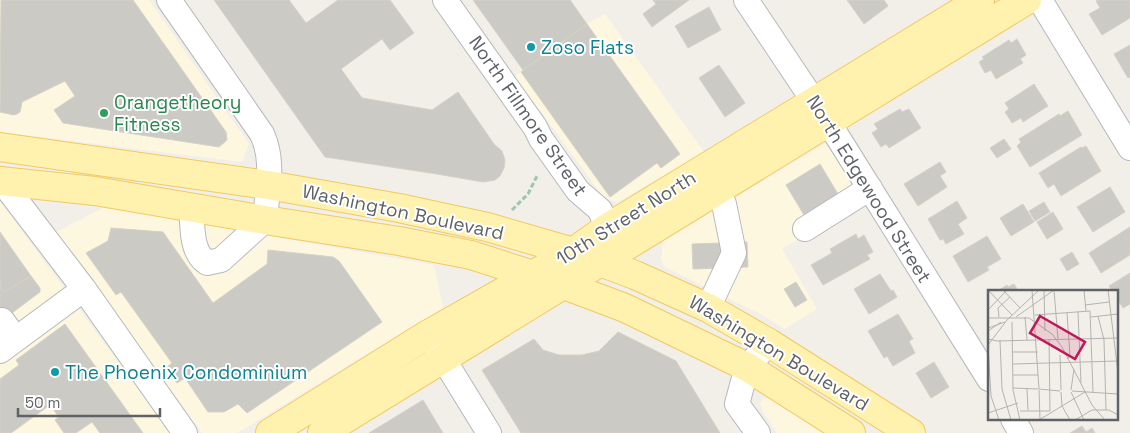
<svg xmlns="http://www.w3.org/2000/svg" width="1130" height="433" viewBox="0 0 1130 433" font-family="'Space Grotesk',sans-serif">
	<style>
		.commercial { fill: #fef7e0 }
		.building { fill: #cccac5; stroke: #d6d1c6 }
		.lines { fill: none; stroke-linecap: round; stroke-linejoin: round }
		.minor-casing { stroke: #b5b8bc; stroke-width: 26 }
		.major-casing { stroke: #f2c960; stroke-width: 30 }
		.path { stroke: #9cc7a9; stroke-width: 3; stroke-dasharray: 5 2.5; stroke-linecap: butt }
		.minor { stroke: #fff; stroke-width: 24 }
		.major { stroke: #fff2af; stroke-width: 28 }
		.culture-dot { fill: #0f9aa8; stroke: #fff; stroke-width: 2 }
		.leisure-dot { fill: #2e9e5b; stroke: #fff; stroke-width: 2 }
		.labels { text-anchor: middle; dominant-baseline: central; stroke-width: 4; stroke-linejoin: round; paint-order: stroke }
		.culture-label { font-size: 19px; fill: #0d838f; stroke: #fff; text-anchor: start }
		.leisure-label { font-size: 19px; fill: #27864d; stroke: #fff; text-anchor: start }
		.street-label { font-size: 19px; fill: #5f6368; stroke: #fff }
		.inset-road { fill: none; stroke: #b3b3b1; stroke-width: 1 }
		.view { fill: #c2185b; fill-opacity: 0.15; stroke: #c2185b; stroke-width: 2.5 }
		.inset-edge { fill: none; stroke: #5f6368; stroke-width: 2.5 }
	</style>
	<rect width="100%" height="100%" fill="#f1efe8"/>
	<!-- commercial -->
	<path class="commercial" d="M0 0H149L249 144 242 162 0 132Z
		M605 14 704 152 618 202 604 198 515 76 587 24Z
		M826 143 862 201 782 249 817 309 784 329 766 317 665 267 661 259 663 241Z
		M0 201 170 433H0Z
		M105 207 434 265 443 308 237 433H202L56 232Z
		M769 398 822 433H777L762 410 760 403 763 399Z"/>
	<!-- building -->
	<path class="building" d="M1 0H133L226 132 227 140 219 147 63 123 54 110 75 96 65 81 22 102 20 112 17 114 14 115 0 112Z
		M214 0H289L306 23 338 0H390L414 33 390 50 382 39 341 69 362 98 432 110 458 92 494 144 502 151 505 160 504 168 500 176 495 180 483 182 437 174 325 157Z
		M473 0H570L587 24 523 70Z
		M653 0H689L652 27 643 14 656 4Z
		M847 0H884L888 6 864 24Z
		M1099 0H1130V18L1102 35 1089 14 1100 8 1096 1Z
		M709 7 721 30 688 48 675 26Z
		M587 24 680 154 661 168 657 163 610 197 521 72Z
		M1017 39 1026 55 1020 59 1023 63 996 79 991 70 985 73 979 62 984 59 982 57 1009 40 1011 43Z
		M1130 45V77L1128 78 1114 54Z
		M719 65 745 103 725 117 699 78Z
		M1034 84 1048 106 1023 122 1021 118 1012 123 1005 112 1009 109 1005 103Z
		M900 109 902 112 909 109 921 128 889 148 886 144 881 147 872 133 878 129 874 124Z
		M1068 111 1082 135 1030 167 1017 146 1021 142 1019 139 1059 114 1060 116Z
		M1004 139 1011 149 997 158 990 148Z
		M1086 146 1101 171 1061 196 1054 184 1048 188 1039 173 1081 147 1082 148Z
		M940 162 946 172 940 176 947 187 918 206 904 184Z
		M820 164 841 199 807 220 786 185Z
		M1110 187 1125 212 1093 232 1077 207Z
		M957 201 967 218 958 224 964 234 946 244 943 239 940 240 928 219Z
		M1044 202 1050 212 1035 221 1029 211Z
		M1023 204 1034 222 1011 236 1000 218Z
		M1053 212 1063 229 1047 239 1037 222Z
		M1130 227V255L1101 273 1089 253Z
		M111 228 163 232 213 303 267 264 268 250 333 257 339 261 382 322 247 413 238 404 224 412H208L185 378 177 383 166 368 172 363 121 292 116 295 86 253 108 241Z
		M0 232 31 276 4 292 0 286Z
		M856 234 858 239 864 235 873 252 867 255 870 259 823 285 811 265 832 253 830 249Z
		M987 236 1001 259 987 267 989 270 968 282 953 256Z
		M747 242 748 267 693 269 692 244Z
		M1072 252 1079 264 1067 271 1060 259Z
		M1130 273V304L1123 308 1116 297V292H1113L1109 286Z
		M880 274 891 291 893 290 897 297 869 314 854 289Z
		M31 276 40 288V292L0 322V286L4 292Z
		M796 282 807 300 795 307 784 289Z
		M1014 284 1019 292H996L1007 285 1008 287Z
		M898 314 913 339 909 341 915 353 893 366 887 356 884 358 868 331Z
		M65 324 143 433H100L92 422 76 433H64L55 420 59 417 50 405 11 433H0V379L19 365 16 360Z
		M618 332 676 361 720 433H521L482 370 534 339 543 350 559 355H582L599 351Z
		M934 362 949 387 931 398 916 373Z
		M423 400 443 433H369Z
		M1082 426 1086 432 1092 428 1095 433H1070Z"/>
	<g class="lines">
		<!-- minor casing -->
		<g class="minor-casing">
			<path id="minor" d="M169 0 262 134C275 162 267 190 265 220L221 260 207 263C190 251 193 226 191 206
				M445 0 535 127 541 139 578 191 600 210 607 228 604 245
				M746 0 837 136 989 379
				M1040 0 1130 148
				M0 179 84 289 185 433
				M805 229 870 188
				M708 308 734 253 724 204 715 190
				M2 320 16 339
				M433 342 489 433
				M0 351 84 289
				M1013 419 1021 433
				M758 433 737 404 747 367 769 343"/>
		</g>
		<!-- major casing -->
		<g class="major-casing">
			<path id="major" d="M0 147 268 185 399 208 487 227 573 252 635 275 708 308 769 343 911 433
				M0 181 95 191 265 220 399 241 471 255 564 285 625 308 747 367 851 433
				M270 433 427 335 573 252 607 228 980 0
				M322 433C557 289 791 143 1027 0"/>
		</g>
		<!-- path -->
		<path class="path" d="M512 210 528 194 538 174"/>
		<!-- minor -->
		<use href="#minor" class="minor"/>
		<!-- major -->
		<use href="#major" class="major"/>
	</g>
	<!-- markers -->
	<g class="culture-dot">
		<circle cx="531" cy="47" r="5"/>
		<circle cx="55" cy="372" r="5"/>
	</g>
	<circle class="leisure-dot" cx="104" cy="113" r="5"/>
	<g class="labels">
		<!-- culture labels -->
		<g class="culture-label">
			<text x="541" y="47">Zoso Flats</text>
			<text x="65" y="372">The Phoenix Condominium</text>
		</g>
		<!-- leisure labels -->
		<g class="leisure-label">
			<text x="114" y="102">Orangetheory<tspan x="114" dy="22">Fitness</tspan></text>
		</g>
		<!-- street labels -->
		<g class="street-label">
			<text transform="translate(528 116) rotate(55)">North Fillmore Street</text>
			<text transform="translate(869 189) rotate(58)">North Edgewood Street</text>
			<text transform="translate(403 212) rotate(12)">Washington Boulevard</text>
			<text transform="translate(626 218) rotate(-32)">10th Street North</text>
			<text transform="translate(779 353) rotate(31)">Washington Boulevard</text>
		</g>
	</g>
	<!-- overview -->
	<g transform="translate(988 290)">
		<rect width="130" height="130" fill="#f1efe8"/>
		<path class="inset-road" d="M0 0 24 25M15 0 32 18M44 0 51 99M56 0 57 41M66 0 70 49M96 0 98 21M120 0 130 83M97 15 121 12M0 20 19 0M90 22 93 93M47 25 102 21 105 103M110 26 116 50 118 120M11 27 10 18 22 7M28 27 66 0M37 27 39 50M103 27 130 24M0 28H41L64 44 74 57 104 115 117 130M24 32 25 100 32 130M0 38 17 32M0 41 13 32M0 49 9 51 130 48M61 49 62 121M12 50 14 99 23 130M0 55 19 30 51 0M0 56 3 106 11 130M24 62H50M72 65 73 100M79 69 82 66 79 23M25 74 130 71M25 85H50M25 98 50 99M39 99 40 120M51 99 72 101M51 100 52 129M83 100 86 79M84 101 130 104M73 102 74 116 82 130M83 102 96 130M32 121H62M0 123 30 113M51 130 97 102M87 130 104 120H121L130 125"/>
		<path class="view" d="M52 26 97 52 87 69 42 43Z"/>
		<rect width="130" height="130" class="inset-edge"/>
	</g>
	<!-- scale -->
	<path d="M18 408v8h142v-8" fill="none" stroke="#5f6368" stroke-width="2.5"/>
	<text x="25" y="408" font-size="15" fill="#5f6368" stroke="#ffffff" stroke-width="4" paint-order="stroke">50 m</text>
</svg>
